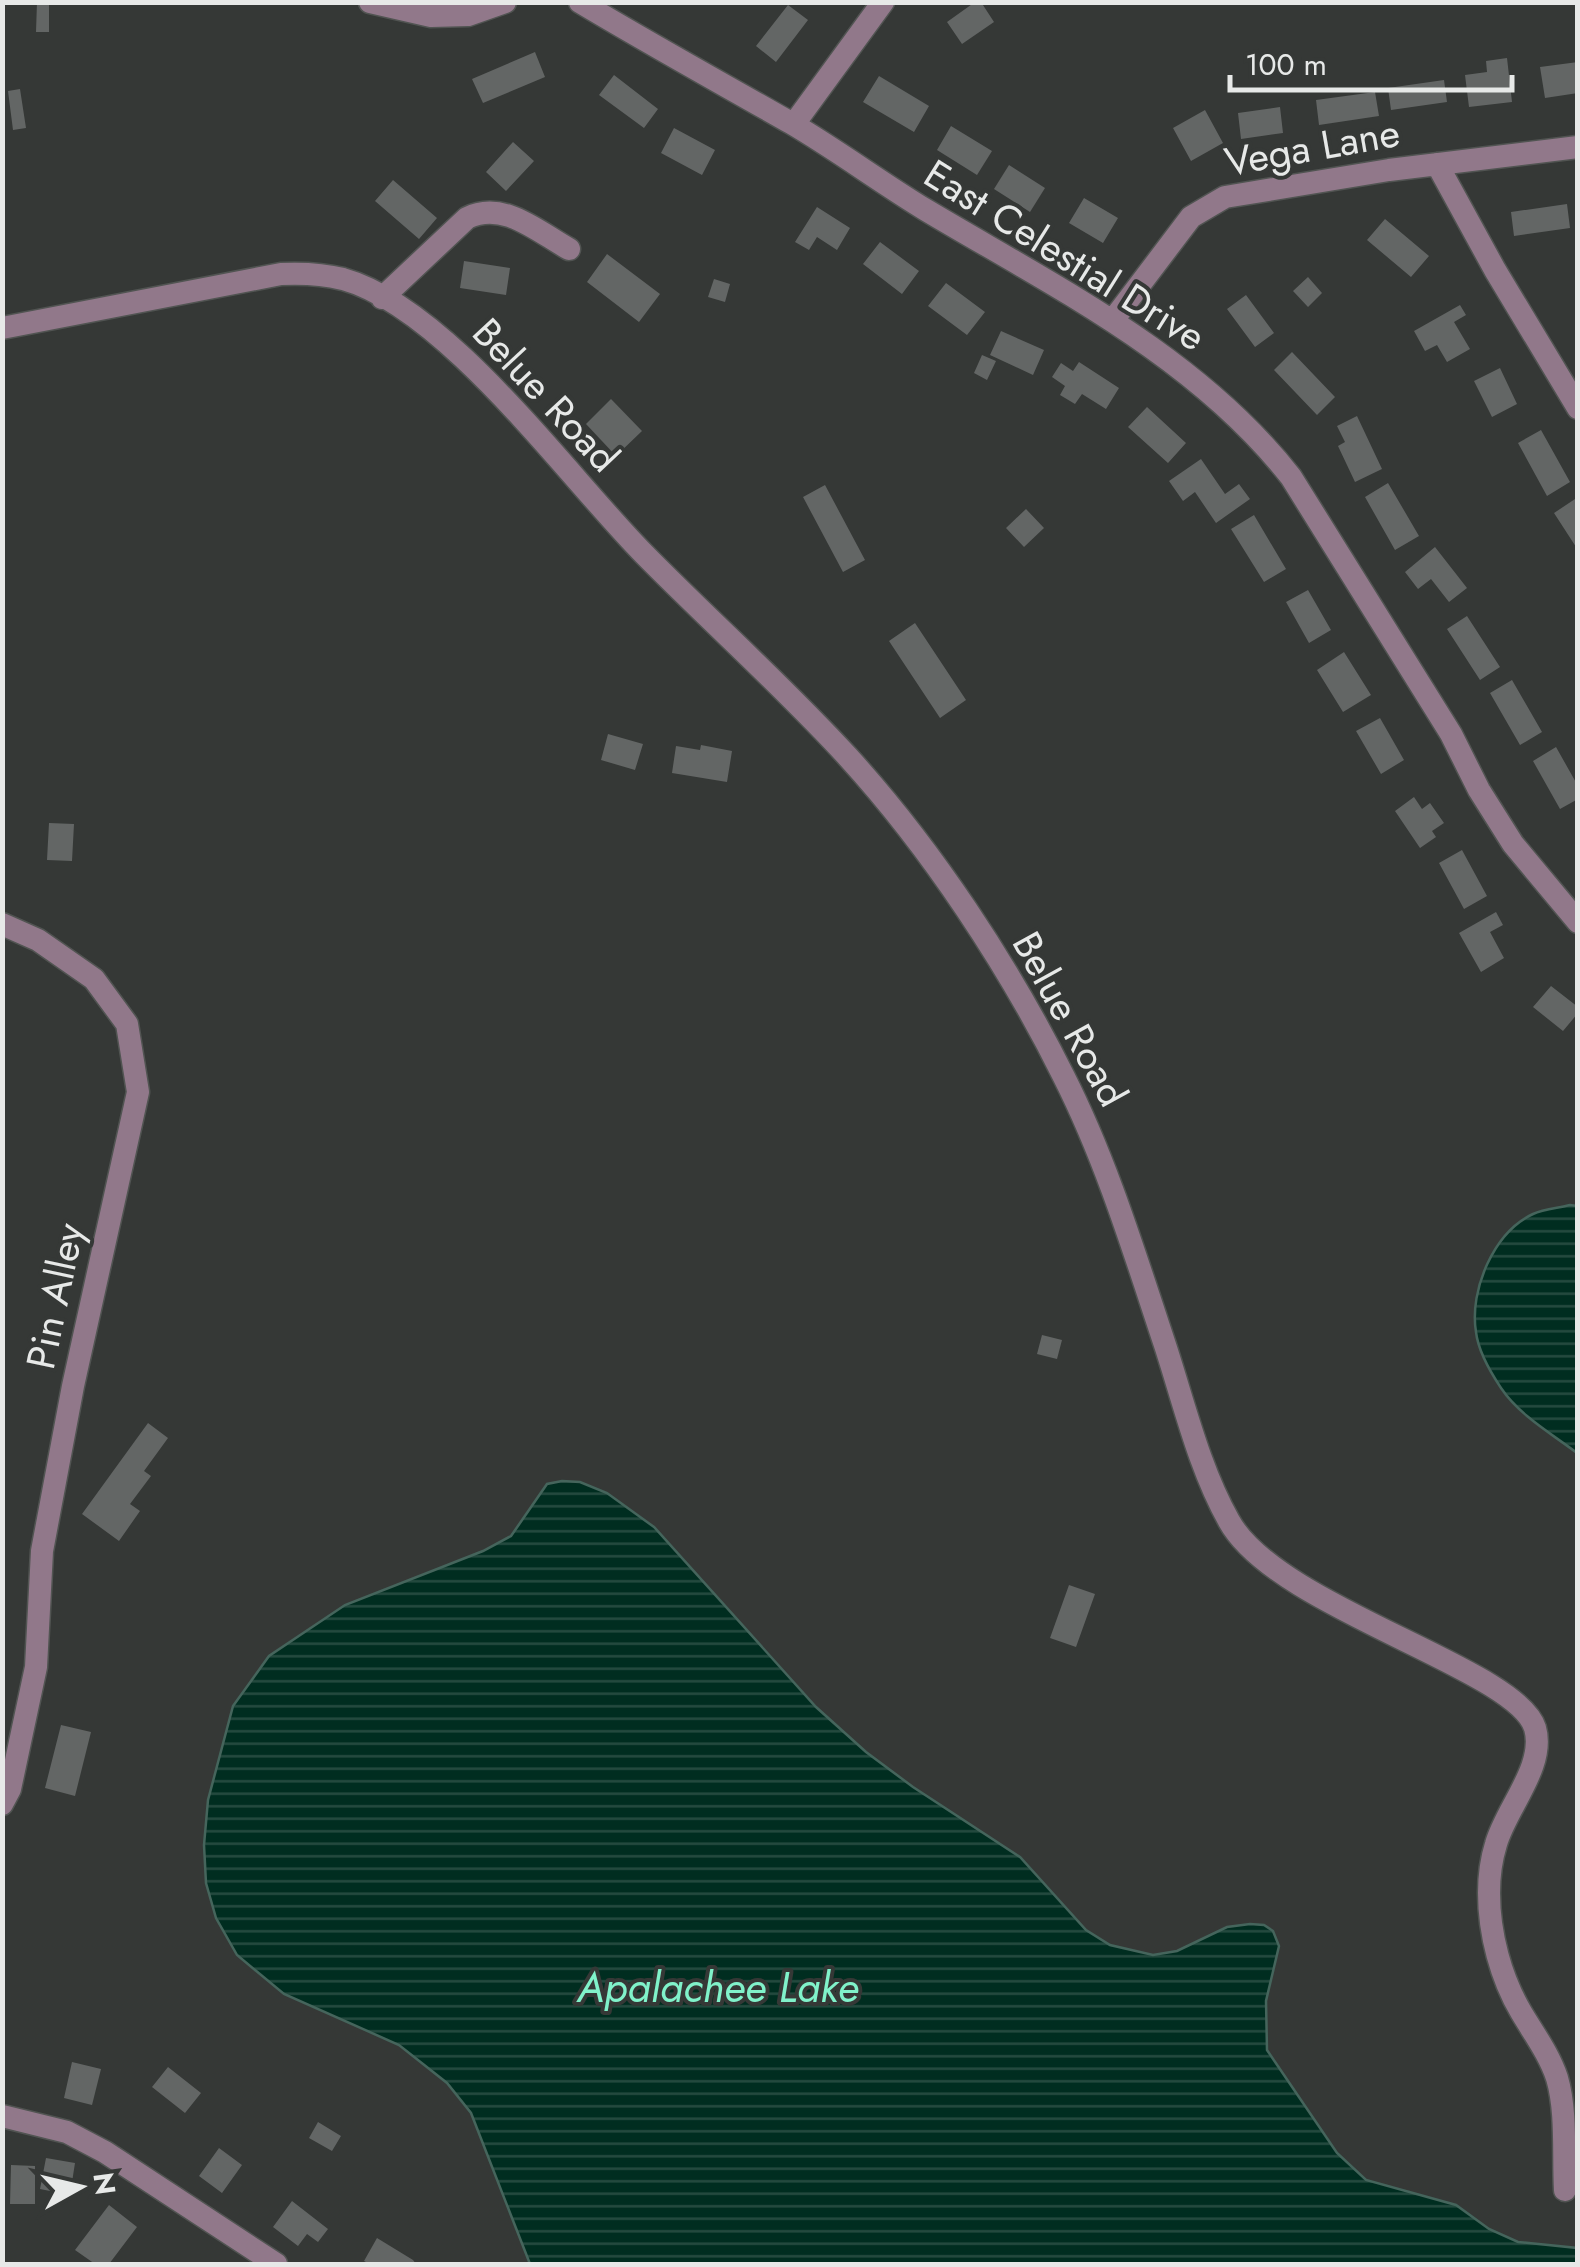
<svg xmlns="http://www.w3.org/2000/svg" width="1580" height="2267" viewBox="0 0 1580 2267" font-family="Jost,sans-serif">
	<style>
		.water { fill: url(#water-rules); stroke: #45655c; stroke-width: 2.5 }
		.building { fill: #636665 }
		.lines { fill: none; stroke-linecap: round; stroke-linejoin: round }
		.minor-casing { stroke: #515452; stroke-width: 25 }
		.minor { stroke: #91788a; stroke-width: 22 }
		.labels { text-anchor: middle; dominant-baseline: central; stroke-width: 8; stroke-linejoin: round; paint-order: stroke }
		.street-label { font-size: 40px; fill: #e7e9e8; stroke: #353836 }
		.water-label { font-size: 42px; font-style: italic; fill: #80f2ca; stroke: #353836 }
	</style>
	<defs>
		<pattern id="water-rules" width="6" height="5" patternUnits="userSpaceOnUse" patternTransform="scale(2.5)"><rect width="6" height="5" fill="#002d20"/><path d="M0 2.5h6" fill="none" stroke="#254b40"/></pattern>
	</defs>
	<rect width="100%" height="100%" fill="#353836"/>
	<!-- water -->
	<path class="water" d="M1570 1205 1578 1206 1577 1453C1552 1434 1519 1415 1501 1388 1491 1373 1478 1350 1476 1332 1469 1290 1494 1232 1533 1214 1544 1209 1559 1208 1570 1205Z
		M562 1481 580 1482 607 1493 654 1527 816 1707 866 1752 913 1787 1020 1857 1086 1930 1110 1945 1153 1955 1177 1951 1227 1927 1250 1924 1264 1925 1273 1931 1279 1946 1266 2001 1267 2050 1337 2153 1366 2180 1456 2205 1489 2229 1518 2242 1577 2248V2264H530L471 2113 447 2083 399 2045 284 1994 237 1955 216 1918 206 1883 204 1845 208 1800 233 1706 269 1656 345 1605 483 1551 511 1536 547 1484Z"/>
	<!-- building -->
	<path class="building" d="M37 2H49V32H36Z
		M975 2H981L994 22 962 44 947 22Z
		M788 5 808 20 776 62 756 46Z
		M535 52 545 77 483 103 472 79Z
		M1507 58 1512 102 1469 107 1465 75 1487 72 1486 61Z
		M1578 62V93L1545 98 1540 67Z
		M614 75 658 109 644 128 599 95Z
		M879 76 929 106 914 132 863 102Z
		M1444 80 1447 102 1391 110 1388 88Z
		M20 89 26 128 13 130 8 91Z
		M1375 92 1379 116 1319 125 1316 100Z
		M1280 107 1283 133 1241 139 1238 113Z
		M1205 110 1223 143 1191 161 1173 128Z
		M951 126 992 151 977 175 937 150Z
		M674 128 715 150 702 175 661 153Z
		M513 142 534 161 506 191 486 172Z
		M1009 165 1045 188 1030 212 994 189Z
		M393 180 437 218 419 239 375 201Z
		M1084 198 1118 218 1103 243 1069 223Z
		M1567 204 1570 228 1514 236 1511 212Z
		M817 207 850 228 837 250 817 237 809 250 795 242Z
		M1385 219 1429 256 1411 277 1367 240Z
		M880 242 919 271 902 294 863 264Z
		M607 254 660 294 639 322 587 282Z
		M464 261 510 268 506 295 460 288Z
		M1308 277 1322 293 1308 307 1293 291Z
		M714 279 730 284 725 302 708 297Z
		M946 283 985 312 967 335 928 306Z
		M1246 295 1274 333 1255 347 1227 309Z
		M1460 305 1466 315 1454 322 1470 349 1447 362 1437 345 1425 351 1414 331Z
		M1001 331 1044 350 1033 375 990 355Z
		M1292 352 1335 397 1317 415 1274 370Z
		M982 355 996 361 987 380 974 373Z
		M1079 362 1119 388 1106 409 1082 394 1075 404 1060 395 1065 386 1052 377 1061 363 1073 371Z
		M1500 368 1517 404 1492 417 1474 381Z
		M611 399 642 431 616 456 586 424Z
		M1147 407 1186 443 1168 463 1128 427Z
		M1357 416 1382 469 1355 482 1338 446 1345 442 1337 426Z
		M1541 430 1570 482 1547 496 1518 443Z
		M1201 459 1225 494 1239 484 1250 499 1216 523 1195 492 1183 501 1169 481Z
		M1388 483 1419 536 1395 550 1365 497Z
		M825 485 865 560 843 572 803 497Z
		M1578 497V550L1554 513Z
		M1026 509 1044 528 1024 547 1006 528Z
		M1254 515 1286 569 1264 582 1231 529Z
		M1435 547 1467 588 1449 602 1431 579 1418 589 1405 572Z
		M1308 590 1331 630 1309 643 1286 602Z
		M1467 616 1500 667 1480 680 1447 629Z
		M915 623 966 700 940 718 889 641Z
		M1344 652 1371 695 1343 712 1317 670Z
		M1512 680 1542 732 1520 745 1490 693Z
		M1380 718 1404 760 1381 774 1356 731Z
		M608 734 643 744 635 770 601 760Z
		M701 745 732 751 727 782 672 773 676 746 700 750Z
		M1556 747 1578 786V799L1560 809 1533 761Z
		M1414 797 1422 809 1430 803 1444 823 1432 831 1436 837 1420 848 1395 811Z
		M49 823 74 824 72 861 47 860Z
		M1462 850 1487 896 1464 909 1439 863Z
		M1496 912 1503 925 1490 932 1504 958 1481 972 1459 933Z
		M1551 986 1578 1007V1013L1563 1031 1533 1007Z
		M1042 1335 1062 1340 1057 1359 1037 1354Z
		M148 1423 168 1438 144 1471 151 1476 130 1504 140 1511 119 1541 82 1514Z
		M1069 1585 1095 1594 1076 1647 1050 1638Z
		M61 1725 91 1732 75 1796 45 1788Z
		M72 2062 101 2069 92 2105 64 2098Z
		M168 2067 201 2093 185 2113 152 2087Z
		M318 2122 341 2136 332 2151 309 2138Z
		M219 2148 242 2165 222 2193 199 2176Z
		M46 2158 75 2163 70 2195 40 2189Z
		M11 2165 35 2166V2204H10Z
		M292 2201 328 2229 318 2242 307 2234 298 2246 273 2227Z
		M109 2205 137 2227 109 2264H95L75 2250Z
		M377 2238 413 2260 416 2264H370L364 2261Z"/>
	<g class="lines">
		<!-- minor casing -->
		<g class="minor-casing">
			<path id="minor" d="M370 2 431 16 468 15 505 2
				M580 2C650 44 721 83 791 123 837 150 880 182 926 210 1055 287 1196 356 1291 477L1451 734 1479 790 1513 844 1578 922
				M794 124 883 2
				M1437 164 1495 270 1578 408
				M382 298 467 218C503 200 537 231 569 249
				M1113 320 1191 217 1225 197 1389 170 1578 147
				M2 328 281 274C302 273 323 274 343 279 447 308 567 476 644 554 712 623 783 686 848 757 931 848 1009 966 1064 1077 1107 1162 1135 1255 1165 1345 1184 1403 1199 1468 1229 1521 1277 1608 1517 1668 1535 1728 1546 1766 1506 1808 1496 1844 1491 1860 1489 1877 1489 1893 1489 1934 1501 1978 1521 2012 1534 2034 1549 2054 1557 2078 1567 2112 1563 2155 1565 2190
				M2 924 38 940 94 979 127 1024 138 1092 73 1386 42 1551 36 1667 10 1789 2 1804
				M2 2116 67 2132 105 2152 276 2264"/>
		</g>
		<!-- minor -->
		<use href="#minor" class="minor"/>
	</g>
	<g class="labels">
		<!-- street labels -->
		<g class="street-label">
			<text transform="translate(1312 147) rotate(-10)">Vega Lane</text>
			<text transform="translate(1065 255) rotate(32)">East Celestial Drive</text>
			<text transform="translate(546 395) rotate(47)">Belue Road</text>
			<text transform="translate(1070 1019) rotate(61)">Belue Road</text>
			<text transform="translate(55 1296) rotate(-78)">Pin Alley</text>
		</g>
		<!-- water labels -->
		<g class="water-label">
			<text x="718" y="1987">Apalachee Lake</text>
		</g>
	</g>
	<!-- border -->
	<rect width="1580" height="2267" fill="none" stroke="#e7e9e8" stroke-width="10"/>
	<!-- north arrow -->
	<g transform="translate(80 2187) rotate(82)" stroke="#353836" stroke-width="8" paint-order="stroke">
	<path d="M0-8L18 38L0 25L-18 38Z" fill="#e7e9e8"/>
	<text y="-15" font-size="28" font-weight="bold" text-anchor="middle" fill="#e7e9e8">N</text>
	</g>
	<!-- scale -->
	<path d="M1230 75v15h282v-15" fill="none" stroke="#e7e9e8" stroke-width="5"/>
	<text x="1245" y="75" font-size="30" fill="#e7e9e8" stroke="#353836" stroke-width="8" paint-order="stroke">100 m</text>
</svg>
